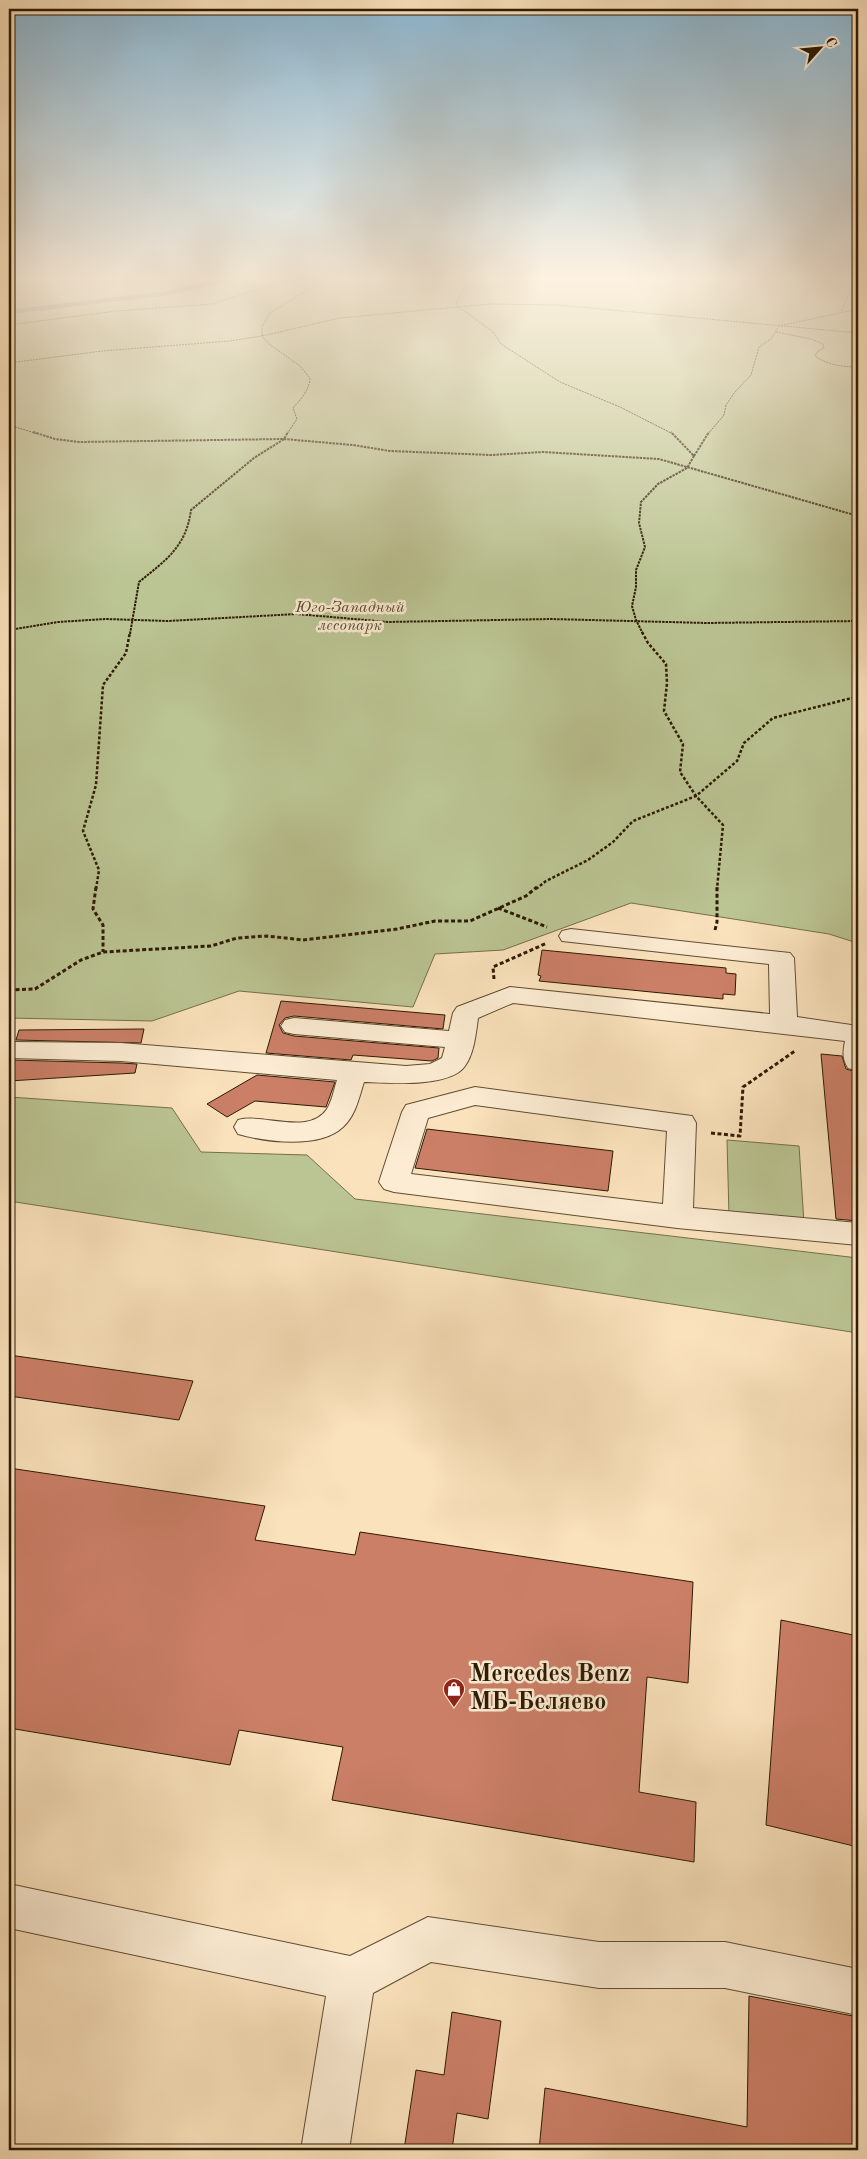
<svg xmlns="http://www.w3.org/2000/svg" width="867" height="2159" viewBox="0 0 867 2159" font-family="'Old Standard TT',serif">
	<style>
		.green { fill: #bbc493; stroke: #746f4b }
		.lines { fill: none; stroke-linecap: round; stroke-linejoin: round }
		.stream { stroke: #717c6e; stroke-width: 4.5 }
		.building { fill: #cb7f67; stroke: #2d1a03 }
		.minor-casing { stroke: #604c31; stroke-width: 2 }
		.path-far3 { stroke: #2d1a03; stroke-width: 1; stroke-dasharray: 2 1; stroke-linecap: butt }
		.path-far2 { stroke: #2d1a03; stroke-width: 2; stroke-dasharray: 2.5 1; stroke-linecap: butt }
		.path-far1 { stroke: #2d1a03; stroke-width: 2.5; stroke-dasharray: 3 2; stroke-linecap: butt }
		.path { stroke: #2d1a03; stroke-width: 3; stroke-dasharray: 4 2.5; stroke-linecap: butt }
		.minor { fill: #fcecd3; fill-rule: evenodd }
		.labels { text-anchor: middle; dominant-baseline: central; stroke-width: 5; stroke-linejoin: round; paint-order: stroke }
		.far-park-label { font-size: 16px; font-style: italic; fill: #584d2e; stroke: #fcecd3 }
		.near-poi-label { font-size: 24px; font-weight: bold; fill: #2d1a03; stroke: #fcecd3; text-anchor: start }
	</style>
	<rect width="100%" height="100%" fill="#fae2bc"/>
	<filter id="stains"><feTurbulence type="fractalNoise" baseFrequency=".004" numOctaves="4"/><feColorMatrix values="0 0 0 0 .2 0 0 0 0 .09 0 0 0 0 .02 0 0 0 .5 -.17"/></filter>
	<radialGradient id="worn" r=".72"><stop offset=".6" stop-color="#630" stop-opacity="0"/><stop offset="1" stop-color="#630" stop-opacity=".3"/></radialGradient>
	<!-- green -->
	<path class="green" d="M9 276H858V941L854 942 829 934 631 903 503 950 435 954 413 1007 239 991 152 1021 9 1018Z
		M9 1097 172 1108 201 1152 307 1155 355 1199 858 1258V1333L9 1201Z
		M727 1140 799 1146 804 1223 729 1216Z"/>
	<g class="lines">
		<!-- stream -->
		<path class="stream" d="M9 312 168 293 242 276"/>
	</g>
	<!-- building -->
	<path class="building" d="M542 950 726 968V973L736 974 735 995 723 994V999L539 981 541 976 538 975Z
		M281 1001 445 1015 443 1029 294 1016 285 1018 279 1025 283 1033 294 1036 439 1048 438 1058 432 1061 353 1055 351 1060 266 1053Z
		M144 1029 141 1043 16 1040 19 1030Z
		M821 1054 842 1056 846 1069 853 1071 858 1118V1221L836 1219Z
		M10 1060 121 1063 137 1064 135 1073 9 1081Z
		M257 1075 335 1082 326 1107 255 1101 227 1117 207 1104Z
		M427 1129 613 1151 608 1191 415 1168Z
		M9 1355 193 1381 179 1420 9 1396Z
		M9 1468 265 1506 255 1540 355 1555 360 1532 693 1582 688 1683 647 1677 639 1792 696 1802 694 1862 332 1800 343 1747 239 1730 230 1765 9 1728Z
		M781 1620 858 1636V1847L766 1825Z
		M749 1996 858 2017V2150H539L545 2088 747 2127Z
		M452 2012 501 2021 488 2119 457 2113 452 2150H404L416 2070 444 2075Z"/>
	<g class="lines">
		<!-- minor casing -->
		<g class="minor-casing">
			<path id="minor" d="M9 276H60L56 281 52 282 9 280Z
				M571 929 790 953 794 958 797 1017 858 1026V1071L848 1068C842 1058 843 1052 845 1041L513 1003 478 1018C476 1033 474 1054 465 1066 450 1088 388 1083 364 1082 359 1097 356 1115 343 1127 320 1149 266 1142 238 1134L234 1127 238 1120C264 1113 309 1136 327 1109 332 1101 334 1089 337 1080L121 1061 9 1058V1044L14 1042 121 1043 406 1066 430 1064 442 1058 445 1047 294 1034 285 1032 281 1026 285 1020 294 1018 449 1031 453 1013 457 1007 510 987 770 1014 769 964 562 941 559 936 562 931Z
				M475 1087 692 1116 696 1123 693 1208 858 1223V1245L677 1228 394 1192 384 1189 379 1182 402 1112 406 1105ZM475 1105 667 1131 663 1204 411 1174 428 1118Z
				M9 1884 350 1956 428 1917 599 1942H725L858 1969V2015L725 1988H599L431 1962 373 1993 349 2150H301L326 1996 9 1928Z"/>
		</g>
		<!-- path-far3 -->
		<path class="path-far3" d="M475 276C469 287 458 293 456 305L493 332 501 344 560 382 620 407 673 434
			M841 311 853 285 858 280
			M9 325 116 311 213 304 270 285 334 276
			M776 332 811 339 823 344 824 348 818 351 815 356C828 365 842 367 858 367
			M9 363 102 351 230 341 262 336 340 318 490 304 558 305 858 333
			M9 425 38 434
			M287 434 297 419 293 408C301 399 309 391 310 378L300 366 269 344 262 336V327L270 313 327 278
			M708 434 724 415 726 405 735 392 751 375 759 347 771 339 779 326 858 309"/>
		<!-- path-far2 -->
		<path class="path-far2" d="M33 432 55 439 79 442 284 439 353 445 390 451 491 455 543 452 659 459 858 516
			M694 456 709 432
			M9 630 58 622 105 619 168 621 297 614 388 622 551 619 707 623 858 621
			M130 634 139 582C166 560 186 547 191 510L254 458 284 439 288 432
			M643 634 636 620 632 606 636 587V570L645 547 639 523 641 502 658 484 687 468 694 456 671 432"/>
		<!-- path-far1 -->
		<path class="path-far1" d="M642 632 648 643 666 664 667 683 664 711 683 744 680 772 696 796 723 825 717 889
			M96 889 99 870 83 831 96 785 103 685 126 653 130 632
			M536 889 546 881 588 860 613 842 633 821 696 796 737 761 744 743 773 718 856 697 858 694"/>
		<!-- path -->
		<path class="path" d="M96 887 93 909 103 925V952
			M498 908 547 927
			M715 930 717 922V887
			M494 979 493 967 547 943
			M9 990 35 989 81 960 103 952 211 946 237 938 267 936 303 940 397 929 435 921H470L526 896 537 887
			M711 1133 740 1136 743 1087 795 1051"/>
		<!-- minor -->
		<use href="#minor" class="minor"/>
	</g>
	<!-- sky -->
	<linearGradient id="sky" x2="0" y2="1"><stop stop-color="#8bb8d4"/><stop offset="0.48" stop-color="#fdf2e1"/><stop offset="1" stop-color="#fdf2e1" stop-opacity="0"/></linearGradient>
	<rect width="867" height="579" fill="url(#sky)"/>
	<!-- icons -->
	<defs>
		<g id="shop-pin" transform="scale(1.125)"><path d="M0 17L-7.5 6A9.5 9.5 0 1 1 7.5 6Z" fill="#8f2418" stroke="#fcecd3"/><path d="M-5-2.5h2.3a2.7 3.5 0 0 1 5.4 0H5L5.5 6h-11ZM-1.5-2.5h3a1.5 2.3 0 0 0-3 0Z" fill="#fff"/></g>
	</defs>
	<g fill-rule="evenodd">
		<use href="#shop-pin" x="454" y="1689"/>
	</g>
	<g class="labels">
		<!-- far-park labels -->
		<g class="far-park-label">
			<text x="350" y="608">Юго-Западный<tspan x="350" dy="18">лесопарк</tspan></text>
		</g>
		<!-- near-poi labels -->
		<g class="near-poi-label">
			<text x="470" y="1675">Mercedes Benz<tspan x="470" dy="28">МБ-Беляево</tspan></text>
		</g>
	</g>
	<!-- margin -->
	<rect width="867" height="2159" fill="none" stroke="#fae2bc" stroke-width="30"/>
	<rect x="10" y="10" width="847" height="2139" fill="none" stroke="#2d1a03" stroke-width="2.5"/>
	<rect x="15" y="15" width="837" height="2129" fill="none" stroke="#2d1a03"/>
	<!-- north arrow -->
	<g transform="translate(820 48) rotate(63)" stroke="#fcecd3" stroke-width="4" paint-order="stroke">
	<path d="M0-4L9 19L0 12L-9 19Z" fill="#2d1a03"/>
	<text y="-8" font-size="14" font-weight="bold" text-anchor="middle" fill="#2d1a03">С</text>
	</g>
	<rect width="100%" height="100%" filter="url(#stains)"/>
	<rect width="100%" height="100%" fill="url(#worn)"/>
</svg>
